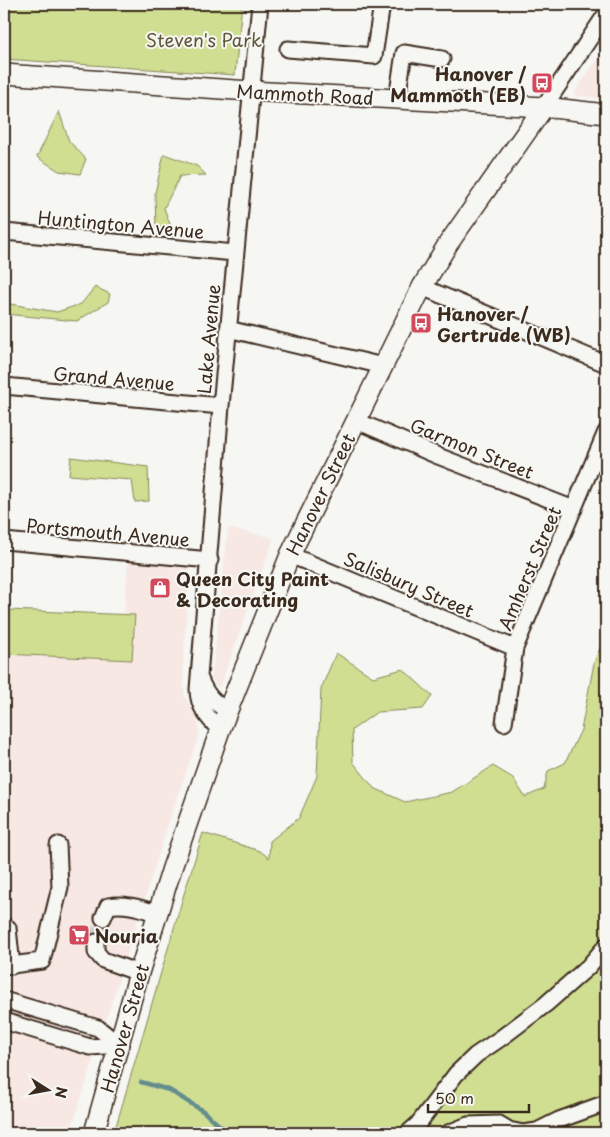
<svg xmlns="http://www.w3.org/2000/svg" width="610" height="1137" viewBox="0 0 610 1137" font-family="'Playpen Sans',sans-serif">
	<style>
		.built { fill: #f7e8e4 }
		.green { fill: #d0de91; stroke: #868458 }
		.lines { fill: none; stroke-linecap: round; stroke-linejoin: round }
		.stream { stroke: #648d8e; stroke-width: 4.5 }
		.minor-tunnel { stroke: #d1cdc8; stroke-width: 15; stroke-dasharray: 15 8; stroke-linecap: butt }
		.minor-casing { stroke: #3b2a1e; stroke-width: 19 }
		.major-casing { stroke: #3b2a1e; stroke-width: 22 }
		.minor { stroke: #f6f6f2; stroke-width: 15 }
		.major { stroke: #f6f6f2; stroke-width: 19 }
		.labels { text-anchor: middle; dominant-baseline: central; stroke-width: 4; stroke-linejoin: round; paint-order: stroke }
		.park-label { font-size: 18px; fill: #60573b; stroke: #f6f6f2 }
		.poi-label { font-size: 18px; font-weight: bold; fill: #3b2a1e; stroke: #f6f6f2; text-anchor: start }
		.street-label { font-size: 18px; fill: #3b2a1e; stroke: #f6f6f2 }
	</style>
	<rect width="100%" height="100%" fill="#f6f6f2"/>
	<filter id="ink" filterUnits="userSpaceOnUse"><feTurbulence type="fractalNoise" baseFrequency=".02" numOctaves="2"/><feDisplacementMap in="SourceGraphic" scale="10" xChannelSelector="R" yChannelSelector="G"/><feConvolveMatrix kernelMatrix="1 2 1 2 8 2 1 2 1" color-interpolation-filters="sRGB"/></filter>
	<g filter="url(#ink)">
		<!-- built -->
		<path class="built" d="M606 47V99L576 96 575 92Z
			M228 528 274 538 220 686H216L212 678Z
			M129 549 191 553 183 663 184 694 198 721 199 735 172 812 70 1133H4V654L132 660 135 616 124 615Z"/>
		<!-- green -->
		<path class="green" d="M4 4H242L235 75 4 59Z
			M59 111 69 141 86 159 80 174 59 171 37 157Z
			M164 154 197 166 206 175 180 176 164 208 171 227 156 228 155 193Z
			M95 287 110 294 108 302 77 321 4 314V303L57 312 81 304Z
			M71 457 148 467 149 501 135 502 132 480 69 475Z
			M8 610 135 615 132 660 4 654Z
			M606 633V1133H114L184 894 203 833 260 851 269 858 270 841 299 818 317 776 321 689 336 653 373 677 403 669 432 696 423 709 377 712 352 730 353 762 374 788 405 802 452 792 493 766 513 778 525 797 544 789 548 771 565 763 581 730 594 663Z"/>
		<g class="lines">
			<!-- stream -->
			<path class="stream" d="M141 1082 169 1090 203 1111 228 1133"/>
			<!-- minor-tunnel -->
			<path class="minor-tunnel" d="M96 942 103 918"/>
			<!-- minor casing -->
			<g class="minor-casing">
				<path id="minor" d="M288 49 374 56 382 4
					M397 99 404 53 442 59
					M544 107 606 14
					M4 232 235 253
					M422 287 606 364
					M228 329 383 366
					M4 386 221 406
					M357 421 438 456 574 509
					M4 541 210 560
					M290 555 515 648
					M200 679C206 695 214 703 228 711
					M504 723 515 648 606 432
					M220 730C208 718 198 707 198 689L221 406 260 4
					M103 918 108 906C126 903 140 908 157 913
					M4 926 8 928 12 966
					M96 942V952L103 960 139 973
					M4 966 42 961 60 887 58 845
					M4 1000 98 1028 119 1045
					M4 1021 90 1047 119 1045
					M408 1133 418 1124 456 1074 476 1055 501 1038 546 1004 588 967 606 946
					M448 1133 468 1125 499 1124 509 1130 523 1133 537 1131 559 1120 606 1103"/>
			</g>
			<!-- major casing -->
			<g class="major-casing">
				<path id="major" d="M4 74 250 91 544 107 606 114
					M94 1133 139 973 172 868 220 730 290 555 422 287 448 244 544 107"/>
			</g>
			<!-- minor -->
			<use href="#minor" class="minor"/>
			<!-- major -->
			<use href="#major" class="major"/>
		</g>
	</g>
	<!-- icons -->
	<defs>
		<g id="bus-square" transform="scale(1.125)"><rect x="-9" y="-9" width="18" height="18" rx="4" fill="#d1495b" stroke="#f6f6f2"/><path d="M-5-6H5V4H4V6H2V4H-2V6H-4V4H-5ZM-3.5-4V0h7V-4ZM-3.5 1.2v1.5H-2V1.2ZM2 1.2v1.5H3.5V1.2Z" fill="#fff"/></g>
		<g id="shop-square" transform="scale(1.125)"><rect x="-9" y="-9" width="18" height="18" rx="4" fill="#d1495b" stroke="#f6f6f2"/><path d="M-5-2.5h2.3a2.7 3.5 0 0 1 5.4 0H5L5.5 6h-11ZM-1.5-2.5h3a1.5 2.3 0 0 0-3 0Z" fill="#fff"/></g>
		<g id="supermarket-square" transform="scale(1.125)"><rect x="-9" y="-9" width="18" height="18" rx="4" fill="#d1495b" stroke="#f6f6f2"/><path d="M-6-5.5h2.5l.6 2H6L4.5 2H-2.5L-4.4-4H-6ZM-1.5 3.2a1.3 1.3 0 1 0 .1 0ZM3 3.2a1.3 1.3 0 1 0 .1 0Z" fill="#fff"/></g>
	</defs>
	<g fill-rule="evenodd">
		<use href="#bus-square" x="542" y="83"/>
		<use href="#bus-square" x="421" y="323"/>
		<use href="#shop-square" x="160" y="588"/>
		<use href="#supermarket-square" x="79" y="935"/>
	</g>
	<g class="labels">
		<!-- park labels -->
		<g class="park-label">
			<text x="204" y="39">Steven's Park</text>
		</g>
		<!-- poi labels -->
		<g class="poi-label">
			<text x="526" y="73" text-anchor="end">Hanover /<tspan x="526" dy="21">Mammoth (EB)</tspan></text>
			<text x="437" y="313">Hanover /<tspan x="437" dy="21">Gertrude (WB)</tspan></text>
			<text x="176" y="578">Queen City Paint<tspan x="176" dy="21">&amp; Decorating</tspan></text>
			<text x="95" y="935">Nouria</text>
		</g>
		<!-- street labels -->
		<g class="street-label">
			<text transform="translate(305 94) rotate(3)">Mammoth Road</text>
			<text transform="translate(121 224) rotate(5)">Huntington Avenue</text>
			<text transform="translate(208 339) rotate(-85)">Lake Avenue</text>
			<text transform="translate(114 378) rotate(5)">Grand Avenue</text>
			<text transform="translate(472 448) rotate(22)">Garmon Street</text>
			<text transform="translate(320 494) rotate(-64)">Hanover Street</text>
			<text transform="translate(108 532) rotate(5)">Portsmouth Avenue</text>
			<text transform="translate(529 568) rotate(-67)">Amherst Street</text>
			<text transform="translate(409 584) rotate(23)">Salisbury Street</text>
			<text transform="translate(124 1028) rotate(-74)">Hanover Street</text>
		</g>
	</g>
	<!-- margin -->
	<rect width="610" height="1137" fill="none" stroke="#f6f6f2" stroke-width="20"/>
	<rect x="10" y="10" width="590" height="1117" fill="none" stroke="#3b2a1e" stroke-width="2" filter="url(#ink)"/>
	<!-- north arrow -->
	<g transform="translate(48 1090) rotate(101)" stroke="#f6f6f2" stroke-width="4" paint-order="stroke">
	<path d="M0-4L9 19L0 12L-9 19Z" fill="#3b2a1e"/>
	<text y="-8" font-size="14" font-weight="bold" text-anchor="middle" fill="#3b2a1e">N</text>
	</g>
	<!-- scale -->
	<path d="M428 1104v8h101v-8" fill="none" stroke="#3b2a1e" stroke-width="2.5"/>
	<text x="435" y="1104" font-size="15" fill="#3b2a1e" stroke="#f6f6f2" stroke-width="4" paint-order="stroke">50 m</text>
</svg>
